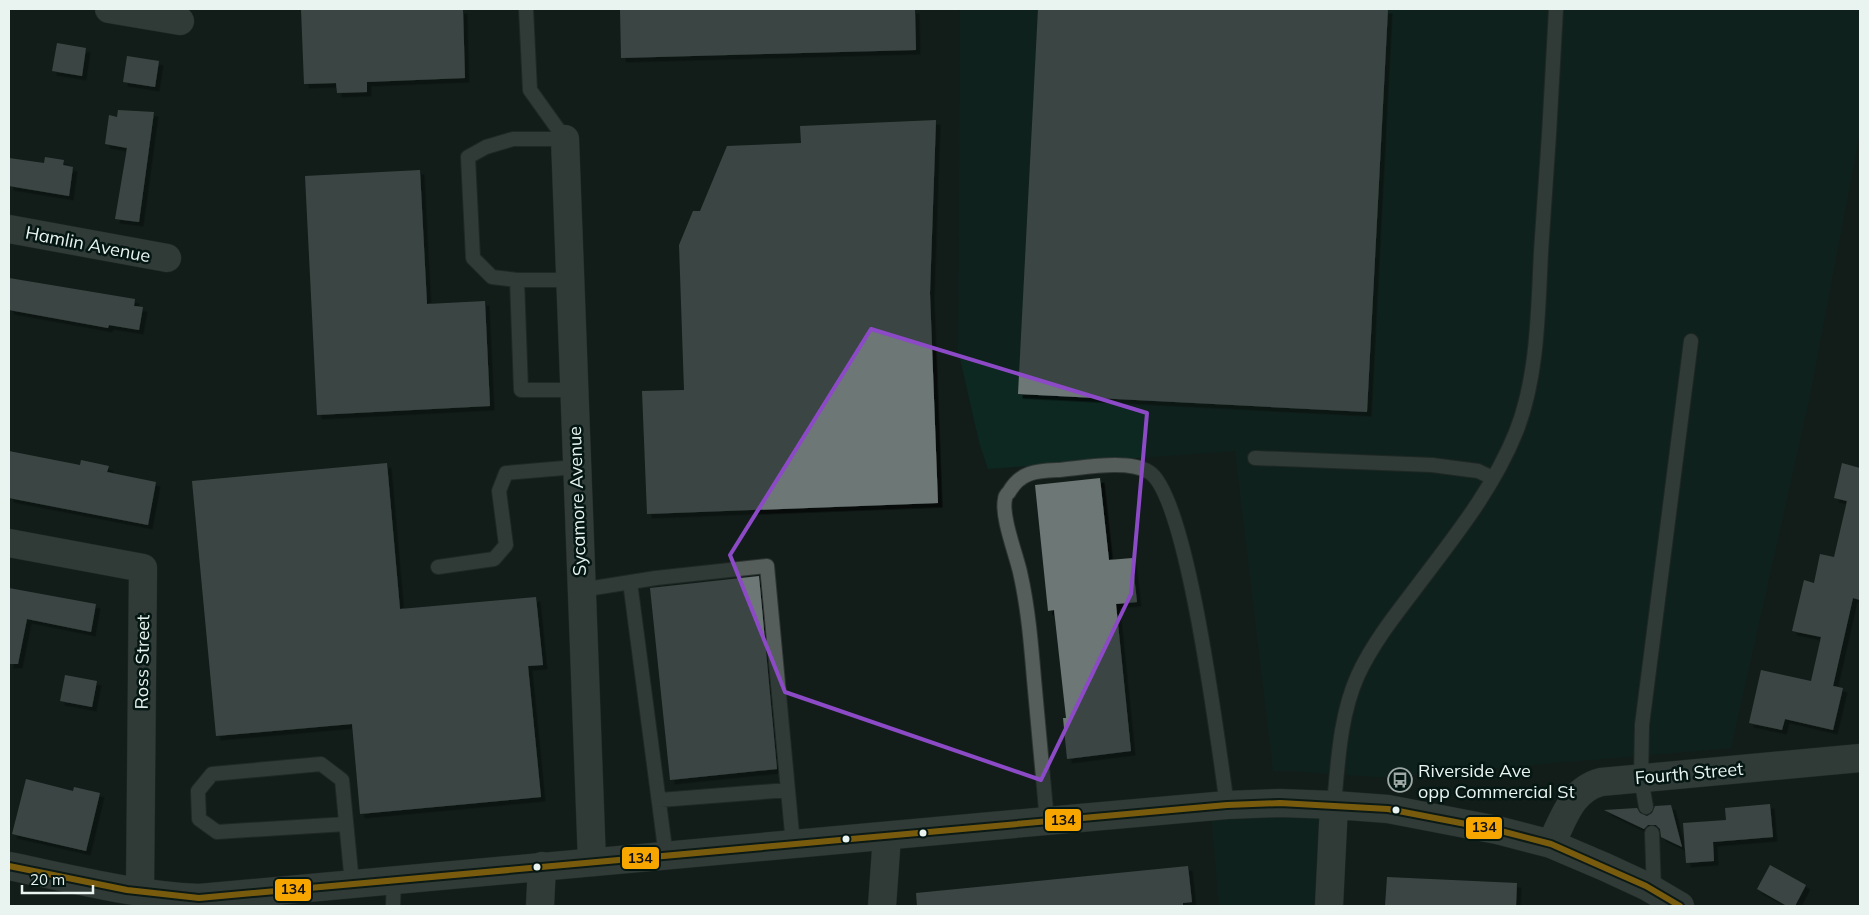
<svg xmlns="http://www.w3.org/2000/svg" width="1869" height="915" viewBox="0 0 1869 915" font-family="Mulish,sans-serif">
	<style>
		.built { fill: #0d2721 }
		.building { fill: #6d7776; filter: url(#shadow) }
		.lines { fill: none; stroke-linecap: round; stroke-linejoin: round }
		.lane-casing { stroke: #2e3533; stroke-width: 16 }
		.street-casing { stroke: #2e3533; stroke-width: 29 }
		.secondary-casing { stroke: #2e3533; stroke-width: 29 }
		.lane { stroke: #565e5b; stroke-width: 14 }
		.street { stroke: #565e5b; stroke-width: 28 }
		.secondary { stroke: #565e5b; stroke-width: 28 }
		.bus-1-casing { stroke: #051713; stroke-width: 10 }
		.bus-1 { stroke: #f7a600; stroke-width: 6 }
		.marked { fill: none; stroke: #8c4ac6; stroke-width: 4; stroke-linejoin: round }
		.bus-dot { fill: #e9f4f1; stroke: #051713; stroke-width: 2 }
		.labels { text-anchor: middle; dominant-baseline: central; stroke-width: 5; stroke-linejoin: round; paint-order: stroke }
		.street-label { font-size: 18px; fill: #e9f4f1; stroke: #051713 }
		.poi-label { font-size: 18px; fill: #e9f4f1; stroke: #051713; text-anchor: start }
		.line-badge { stroke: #051713; stroke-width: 2 }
		.pale-badge-label { font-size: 14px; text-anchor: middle; font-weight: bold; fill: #111 }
	</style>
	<defs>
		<filter id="shadow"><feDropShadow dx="4.5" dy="4.5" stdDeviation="0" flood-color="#0009"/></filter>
	</defs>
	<rect width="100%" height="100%" fill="#121d1a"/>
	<!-- built -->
	<path class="built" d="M960 9H1860V132L1810 396 1731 748 1392 777H1375L1291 771H1273L1235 451 988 469 979 442 958 350Z
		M1328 809 1322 906H1219L1211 814Z"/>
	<!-- building -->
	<path class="building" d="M301 9H463L465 78 367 82V92L337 93 336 83 304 84Z
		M620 9H915L916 50 621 58Z
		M1038 9H1388L1367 412 1018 394Z
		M57 43 86 48 82 76 52 71Z
		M127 56 159 61 155 87 123 82Z
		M118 110 154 112 139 222 115 219 127 148 105 144 109 115 117 117Z
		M936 120 930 293 938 503 647 514 642 391 684 390 679 245 693 211H700L727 146 801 143 800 126Z
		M45 157 64 160 63 165 73 167 69 196 9 186V158L44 163Z
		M420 170 427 304 485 301 490 406 317 415 305 176Z
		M9 278 135 299 134 306 143 307 139 330 109 325 108 328 9 310Z
		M9 451 80 465 81 460 109 466 107 472 156 482 148 525 9 498Z
		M387 463 400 609 536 597 543 665 528 666 541 797 360 814 352 724 216 736 192 481Z
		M1842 463 1860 468V600L1853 598 1833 686 1843 688 1833 730 1785 719 1782 730 1749 723 1761 670 1811 681 1821 637 1792 631 1804 580 1814 583 1820 554 1834 557 1847 501 1834 498Z
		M1100 478 1109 560 1132 558 1137 602 1116 604 1131 751 1067 759 1063 718H1066L1054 610 1048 611 1035 485Z
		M759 576 777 769 670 780 650 588Z
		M9 588 96 604 91 632 27 619 18 664H9Z
		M65 675 97 681 92 707 60 701Z
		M26 779 73 791 74 787 100 793 86 851 12 834Z
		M1770 804 1773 837 1713 842 1714 861 1686 863 1683 823 1726 820 1725 808Z
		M1671 805 1682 847 1661 837 1660 829 1656 825H1648L1644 829 1604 810 1637 808 1640 813 1647 816 1652 813 1655 806Z
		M1770 865 1806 885 1795 906H1787L1757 889Z
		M1188 866 1192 902 1183 903V906H917L916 893Z
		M1387 877 1517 883 1516 906H1385Z"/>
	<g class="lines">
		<!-- lane casing -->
		<g class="lane-casing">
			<path id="lane" d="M526 9 530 90 565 139
				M565 139H513L486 147 468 157 473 258 492 277 517 280H570
				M517 280 521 390H574
				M1255 458 1432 465 1478 471 1493 478
				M438 567 494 559 506 545 499 491 506 473 576 467
				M630 582 666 856
				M581 590 656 578 767 566 793 844
				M660 800 788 790
				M1334 805C1338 761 1340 715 1358 675 1372 645 1392 619 1412 593 1450 542 1492 492 1516 432 1538 377 1538 310 1541 252 1547 171 1552 90 1556 9
				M1646 807 1641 778 1642 725 1691 341
				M1047 821C1043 774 1038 727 1034 679 1031 643 1028 607 1020 572 1016 554 1001 516 1005 499 1005 496 1007 494 1009 492 1021 471 1037 471 1059 470 1083 468 1128 459 1149 472 1188 495 1219 751 1227 805
				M346 824 217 832 199 819 198 791 212 774 321 764 342 780 352 883
				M1652 833 1654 891
				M393 906 394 879"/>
		</g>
		<!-- street casing -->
		<g class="street-casing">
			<path id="street" d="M109 9 180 21
				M565 139 592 862
				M9 229 167 258
				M9 543 143 568 140 892
				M540 906 542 866
				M882 906 887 836"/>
		</g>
		<!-- secondary casing -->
		<g class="secondary-casing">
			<path id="secondary" d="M1551 844C1564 818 1571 790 1601 782L1860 758
				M9 866C72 879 135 895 199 898L1080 818 1227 805 1280 803 1334 805 1388 809 1497 830 1551 844 1605 867 1646 886 1680 906
				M1329 906 1334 805"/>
		</g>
		<!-- lane -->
		<use href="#lane" class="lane"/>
		<!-- street -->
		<use href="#street" class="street"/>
		<!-- secondary -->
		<use href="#secondary" class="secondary"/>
		<!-- bus-1 casing -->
		<g class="bus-1-casing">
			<path id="bus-1" d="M9 866 127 890 199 898 1227 805 1280 803 1388 809 1497 830 1551 844 1646 886 1680 906"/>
		</g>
		<!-- bus-1 -->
		<use href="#bus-1" class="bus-1"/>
	</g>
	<!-- marked area -->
	<path d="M0 0H1869V915H0ZM871 329 1147 413 1131 594 1041 780 785 692 730 555Z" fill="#121d1a" fill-opacity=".55" fill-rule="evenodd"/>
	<path class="marked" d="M871 329 1147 413 1131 594 1041 780 785 692 730 555Z"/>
	<!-- icons -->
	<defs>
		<g id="bus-ring" transform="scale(1.25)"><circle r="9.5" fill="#051713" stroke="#9ea9a6" stroke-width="1.5"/><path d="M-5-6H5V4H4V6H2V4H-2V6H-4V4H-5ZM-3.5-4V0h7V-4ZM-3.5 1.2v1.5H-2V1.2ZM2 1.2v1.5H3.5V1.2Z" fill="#9ea9a6"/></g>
	</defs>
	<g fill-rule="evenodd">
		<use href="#bus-ring" x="1400" y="780"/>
	</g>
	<!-- markers -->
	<g class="bus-dot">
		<circle cx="1396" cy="810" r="4.5"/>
		<circle cx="923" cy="833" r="4.5"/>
		<circle cx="846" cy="839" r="4.5"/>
		<circle cx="537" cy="867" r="4.5"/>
	</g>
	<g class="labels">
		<!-- street labels -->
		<g class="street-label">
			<text transform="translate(88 244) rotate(11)">Hamlin Avenue</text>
			<text transform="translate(577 501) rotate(-92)">Sycamore Avenue</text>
			<text transform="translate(142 662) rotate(-89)">Ross Street</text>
			<text transform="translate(1689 773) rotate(-5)">Fourth Street</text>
		</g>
		<!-- poi labels -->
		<g class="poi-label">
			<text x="1418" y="770">Riverside Ave<tspan x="1418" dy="21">opp Commercial St</tspan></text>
		</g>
	</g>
	<g class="line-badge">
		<rect x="1044" y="808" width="38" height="24" rx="5" fill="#f7a600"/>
		<rect x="1465" y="816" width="38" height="24" rx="5" fill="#f7a600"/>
		<rect x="621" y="846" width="39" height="24" rx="5" fill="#f7a600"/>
		<rect x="274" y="878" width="38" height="24" rx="5" fill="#f7a600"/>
	</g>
	<g class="pale-badge-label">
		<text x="1063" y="825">134</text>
		<text x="1484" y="832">134</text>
		<text x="640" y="863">134</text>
		<text x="293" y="894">134</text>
	</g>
	<!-- border -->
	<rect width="1869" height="915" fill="none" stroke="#e9f4f1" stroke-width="20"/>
	<!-- scale -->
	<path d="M22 885v8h71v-8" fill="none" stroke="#e9f4f1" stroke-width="2.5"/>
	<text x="30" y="885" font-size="15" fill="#e9f4f1" stroke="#051713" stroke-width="4" paint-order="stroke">20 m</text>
</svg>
